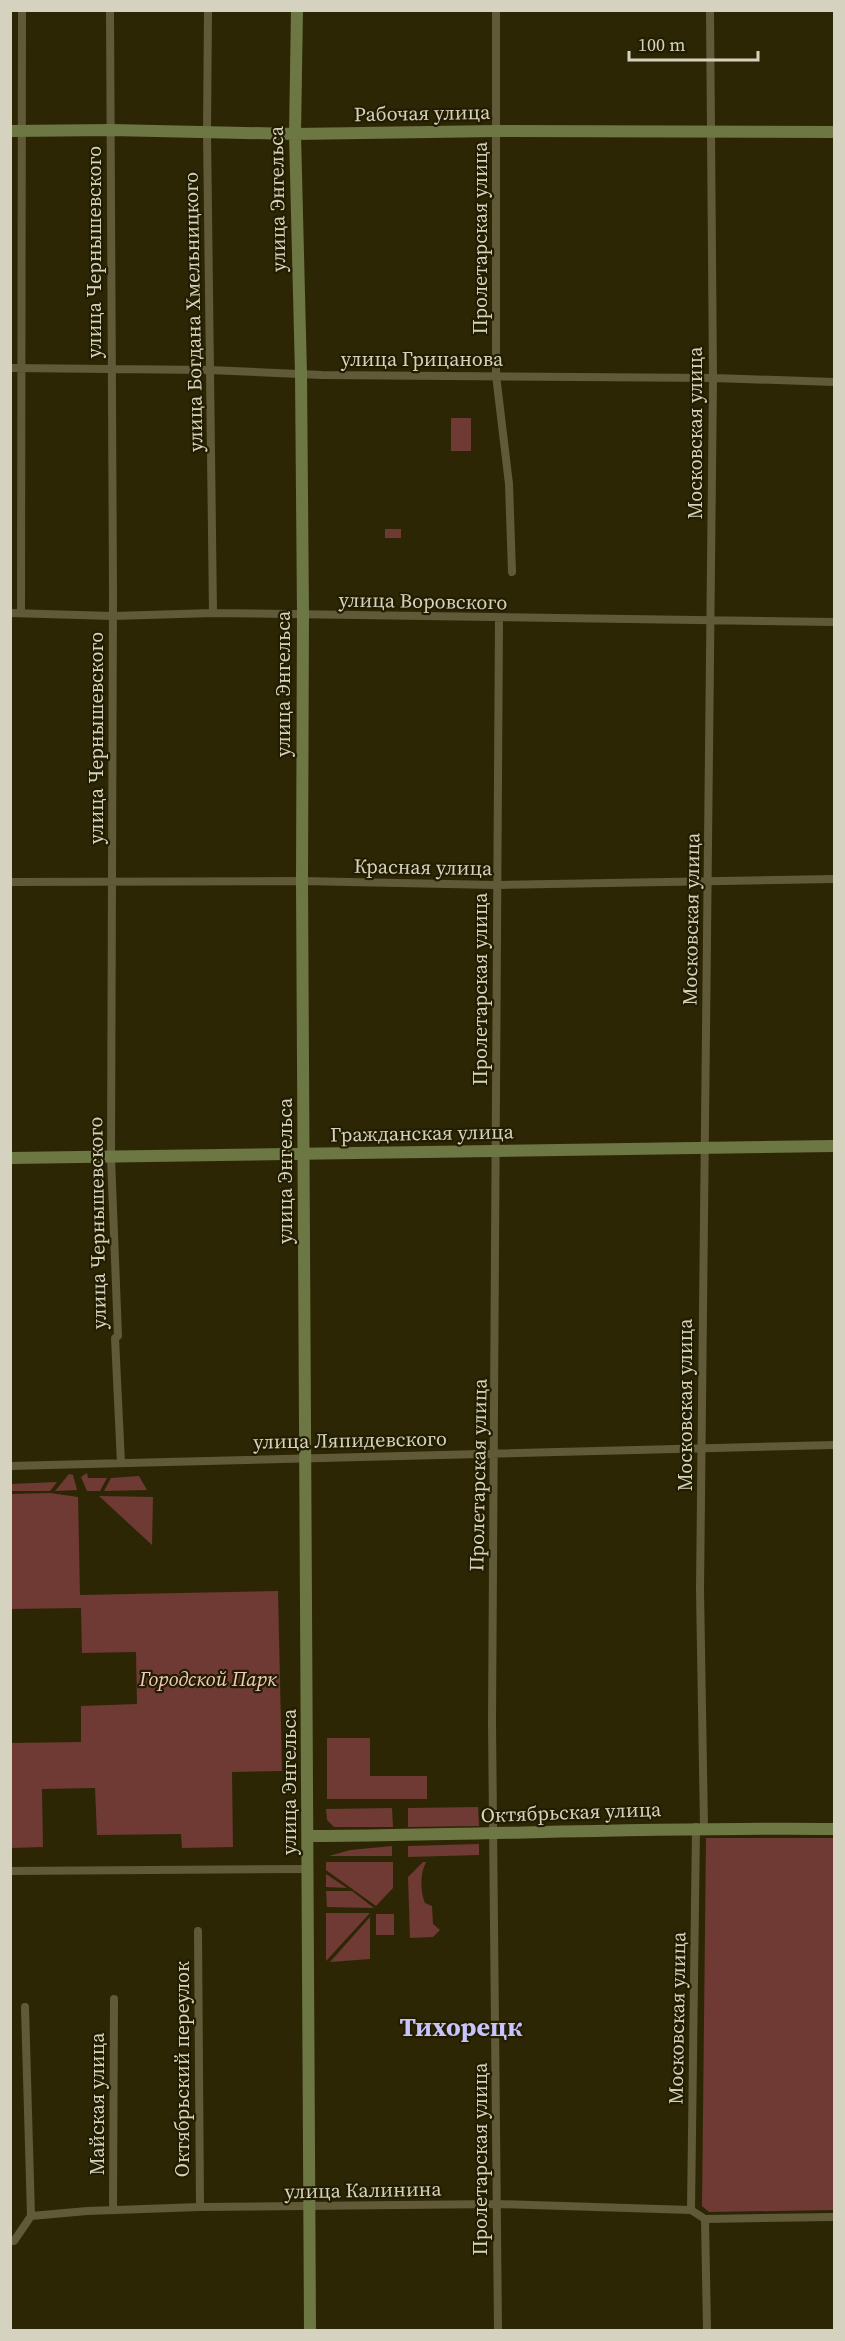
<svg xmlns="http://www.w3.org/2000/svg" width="845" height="2341" viewBox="0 0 845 2341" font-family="'Source Serif 4',serif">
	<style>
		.green { fill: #6e3a33 }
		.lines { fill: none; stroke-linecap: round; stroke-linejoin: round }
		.street { stroke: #615a39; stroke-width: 8 }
		.secondary { stroke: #6c7743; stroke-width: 12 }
		.labels { text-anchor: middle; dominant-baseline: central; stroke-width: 4.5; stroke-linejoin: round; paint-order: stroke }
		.street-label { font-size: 20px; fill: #d5d2bf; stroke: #231d00 }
		.park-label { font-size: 20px; font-style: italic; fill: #f4c9c2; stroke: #231d00 }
		.district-label { font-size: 26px; font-weight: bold; fill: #c6c3fd; stroke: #231d00 }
	</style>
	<rect width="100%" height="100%" fill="#2d2605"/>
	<!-- green -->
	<path class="green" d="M451 418H471V451H451Z
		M385 529H401V538H385Z
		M87 1473 88 1478H107L100 1491H87L81 1477Z
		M69 1474 73 1475 77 1490 55 1491Z
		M139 1476 147 1490 104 1491 111 1478Z
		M57 1482 50 1491H11V1484Z
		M50 1493 78 1497 80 1595 278 1591 282 1771 232 1772 233 1847 182 1848 181 1834 97 1835 95 1788 42 1789 43 1847 11 1848V1743L81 1742V1706L137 1704 136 1652 82 1653 81 1608 11 1609V1494Z
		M99 1496 153 1497 152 1545Z
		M327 1738H370V1776H427V1799H327Z
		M478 1807 479 1826 408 1827V1808Z
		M392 1808 393 1827H334L327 1820 326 1809Z
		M706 1838H834V2210L709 2212 702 2206Z
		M479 1844V1855L408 1857V1846Z
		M392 1846V1856H329L350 1850Z
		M326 1862H393V1888L376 1906 326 1870Z
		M423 1862H426C420 1873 420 1891 425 1903L432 1906 433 1924 440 1930 433 1937 410 1938 408 1877Z
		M326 1874 347 1888 326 1887Z
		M326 1891H352L374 1908 327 1907Z
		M326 1913H370L326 1961Z
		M376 1914H394V1935H376Z
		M370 1917V1959L330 1962Z"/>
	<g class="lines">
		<!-- street -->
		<path class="street" d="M110 10 113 592 111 1158 118 1336 115 1338 121 1463
			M208 10 207 131 213 613
			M496 10V375L509 484 512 572
			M10 368 210 370 322 375 713 378 834 382
			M10 613 113 616 213 613 834 622
			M21 613 22 10
			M10 882 302 881 496 885 834 879
			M10 1466 834 1445
			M704 1827 700 1590 713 378 710 10
			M10 1871 308 1869
			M198 1931 200 2207
			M25 2007 31 2216
			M113 2210 114 1999
			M691 2210 696 1827
			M705 2219 707 2330
			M10 2241H14L31 2216 87 2211 200 2207 497 2204 691 2210 705 2219 834 2217
			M498 2330 492 1722 499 619"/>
		<!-- secondary -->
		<path class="secondary" d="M297 10 295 134 301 374 303 614 302 881 310 2330
			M10 131 111 130 295 134 496 131 834 132
			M10 1158 834 1146
			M308 1836C484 1835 659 1827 834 1829"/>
	</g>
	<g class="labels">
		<!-- street labels -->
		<g class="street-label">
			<text transform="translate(422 113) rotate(-1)">Рабочая улица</text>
			<text transform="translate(277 199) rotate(-91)">улица Энгельса</text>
			<text transform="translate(480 238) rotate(-90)">Пролетарская улица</text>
			<text transform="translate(94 252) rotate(-90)">улица Чернышевского</text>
			<text transform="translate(193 312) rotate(-91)">улица Богдана Хмельницкого</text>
			<text x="422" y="359">улица Грицанова</text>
			<text transform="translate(695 433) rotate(-90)">Московская улица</text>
			<text transform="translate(423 601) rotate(1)">улица Воровского</text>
			<text transform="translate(283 684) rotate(-90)">улица Энгельса</text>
			<text transform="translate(96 738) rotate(-90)">улица Чернышевского</text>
			<text transform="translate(423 867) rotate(1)">Красная улица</text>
			<text transform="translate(691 919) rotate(-89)">Московская улица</text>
			<text transform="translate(480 989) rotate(-90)">Пролетарская улица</text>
			<text transform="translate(422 1133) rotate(-1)">Гражданская улица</text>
			<text transform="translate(285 1171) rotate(-90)">улица Энгельса</text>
			<text transform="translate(97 1223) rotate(-91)">улица Чернышевского</text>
			<text transform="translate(685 1405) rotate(-90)">Московская улица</text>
			<text transform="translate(350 1440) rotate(-1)">улица Ляпидевского</text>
			<text transform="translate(478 1475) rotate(-89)">Пролетарская улица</text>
			<text transform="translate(289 1782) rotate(-90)">улица Энгельса</text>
			<text transform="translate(571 1812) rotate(-2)">Октябрьская улица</text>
			<text transform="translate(677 2018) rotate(-89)">Московская улица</text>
			<text transform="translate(182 2069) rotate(-90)">Октябрьский переулок</text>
			<text transform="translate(97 2104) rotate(-90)">Майская улица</text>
			<text transform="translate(480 2159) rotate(-90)">Пролетарская улица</text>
			<text transform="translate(363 2190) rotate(-1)">улица Калинина</text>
		</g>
		<!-- park labels -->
		<g class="park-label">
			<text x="208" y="1679">Городской Парк</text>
		</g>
		<!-- district labels -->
		<g class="district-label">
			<text x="461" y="2027">Тихорецк</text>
		</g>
	</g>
	<!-- border -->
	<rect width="845" height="2341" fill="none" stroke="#d5d2bf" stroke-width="24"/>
	<!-- scale -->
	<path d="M629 51v9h129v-9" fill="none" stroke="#d5d2bf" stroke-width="3"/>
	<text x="638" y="51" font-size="18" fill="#d5d2bf" stroke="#231d00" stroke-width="4.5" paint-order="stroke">100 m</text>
</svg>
